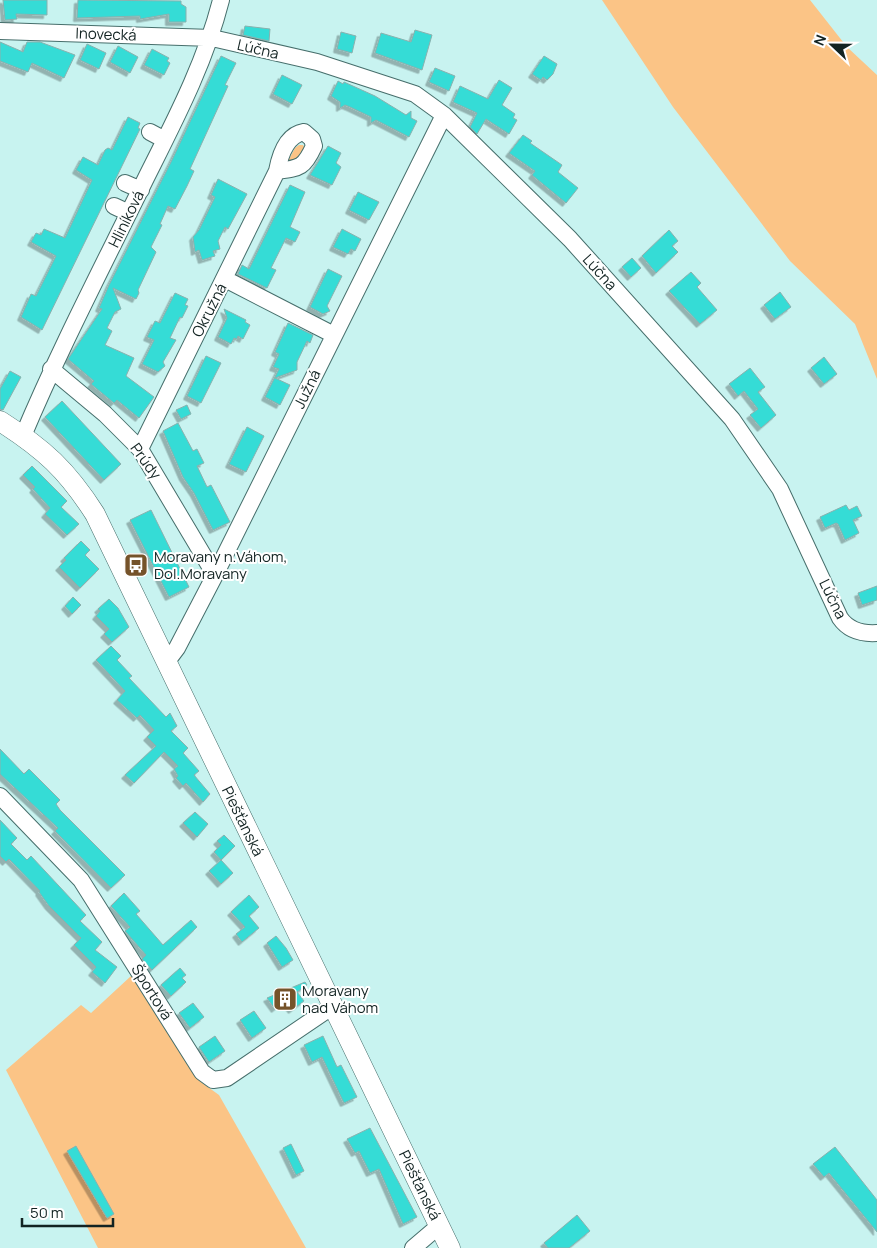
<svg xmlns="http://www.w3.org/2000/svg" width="877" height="1248" viewBox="0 0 877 1248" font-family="Manrope,sans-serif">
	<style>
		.green { fill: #fbc486 }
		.building { fill: #36dcd6; stroke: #88b1ae; filter: url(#shadow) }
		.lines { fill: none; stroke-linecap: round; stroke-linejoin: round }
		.minor-casing { stroke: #466e6b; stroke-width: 18 }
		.major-casing { stroke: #466e6b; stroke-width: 21 }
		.minor { stroke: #fff; stroke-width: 16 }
		.major { stroke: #fff; stroke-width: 20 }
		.labels { text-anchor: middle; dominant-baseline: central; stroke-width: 4; stroke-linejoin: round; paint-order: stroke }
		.street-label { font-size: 15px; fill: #122322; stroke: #fff }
		.poi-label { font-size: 15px; fill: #122322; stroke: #fff; text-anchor: start }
	</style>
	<defs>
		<filter id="shadow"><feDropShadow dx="-3.5" dy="3.5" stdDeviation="0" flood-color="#0004"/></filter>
	</defs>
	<rect width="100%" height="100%" fill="#c8f3f0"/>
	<!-- green -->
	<path class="green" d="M602 0H810L847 47 877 75V379L855 324 790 261 673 107Z
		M299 145H303L306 151 289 164 287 163 295 148Z
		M131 976 201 1082 219 1095 306 1248H98L6 1070 81 1005 91 1013Z"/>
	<!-- building -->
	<path class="building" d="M3 0H47V15L16 14 17 19 5 20Z
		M78 0 181 1V4L186 7V22H169V14L140 19V16L77 18Z
		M245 26 270 29 269 41 243 35Z
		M415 30 432 35 422 70 375 53 381 33 411 42Z
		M341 32 356 36 352 53 337 49Z
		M0 42 23 52 27 42H40L75 55 64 78 32 63 28 72 0 61Z
		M87 44 106 53 99 69 80 60Z
		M118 46 138 57 130 73 110 62Z
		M152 49 169 58 167 61 170 63 164 75 144 65Z
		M221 56 236 63 225 85 228 86 190 169 194 171 187 186 175 209 168 206 160 224 162 225 151 247 156 252 138 290 139 293 136 299 113 288 121 309 115 312 107 328 112 331 105 345 134 358 126 376 154 397 139 418 117 400 114 403 91 384 94 381 68 359 102 309 99 308 109 285 172 160Z
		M544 56 557 64 553 74 547 80 543 77 541 80 532 74Z
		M435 68 455 76 449 91 429 82Z
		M282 75 302 85 292 104 273 94Z
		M499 80 512 88 502 105 515 114 513 118 517 120 509 134 486 119 477 134 470 127 477 113 453 102 460 86 488 99Z
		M338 81 343 84 344 82 375 96 406 115 411 111V118L417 121 409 137 376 120 371 123V117L350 107 345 105 340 108V102L331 96Z
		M128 117 140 123 138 128 140 129 42 330 21 317 31 294 36 296 56 256 31 242 36 233 41 235 44 229 65 238 92 180 76 170 83 157 98 165 105 150 108 148 112 150Z
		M523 135 532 141 530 143 562 165 558 172 578 188 566 203 532 175 535 171 509 153Z
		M328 146 341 153 336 163 341 167 332 185 310 175Z
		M218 179 247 194 228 229 225 227 218 241 220 249 213 251 215 256 202 260 199 250 195 252 193 237 199 230 215 197 211 195Z
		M290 185 305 192 290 227 300 232 295 242 286 238 271 268 276 270 267 288 238 274 242 265 249 269Z
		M358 192 379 202 369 220 349 210Z
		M342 229 361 239 355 251 351 249 348 254 333 247Z
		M669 230 678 241 672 246 678 252 656 273 642 256Z
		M632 258 641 268 631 277 622 267Z
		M328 269 342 276 327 306 330 311 323 314 310 307Z
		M691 272 701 283 697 287 717 310 700 324 669 291Z
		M780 292 791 307 775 319 764 305Z
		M175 293 188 299 185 305 188 306 182 318 180 317 170 338 176 340 163 362 165 366 158 372 142 364 154 340 147 337 155 321 160 323Z
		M224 309 246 320 245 322 250 325 243 339 238 336 237 339 234 338 231 344 218 337 227 318Z
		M288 323 313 335 310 343 307 341 297 362V370L275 378 290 385 280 405 265 397 279 369 273 367 279 354 275 352Z
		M206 356 221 363 201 403 187 396Z
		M824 357 837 374 824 384 811 368Z
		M750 368 765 387 758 392 776 415 761 428 750 415 758 409 744 391 738 396 729 384Z
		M10 371 21 377 3 410 0 409V389Z
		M62 401 121 464 104 480 45 417Z
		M187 405 191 414 181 419 176 410Z
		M178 423 193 451 197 449 204 463 197 466 207 487 211 485 230 522 213 530 194 493 183 477 163 431Z
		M247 427 264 436 246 472 229 464Z
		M32 466 67 501 61 507 79 524 67 535 45 514 50 508 33 489 35 487 23 475Z
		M846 505 849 510 857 506 862 516 853 520 859 533 845 540 838 524 836 523 825 528 820 517Z
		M151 510 189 587 169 597 130 520Z
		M81 541 90 550 85 555 99 569 80 588 59 567 66 560 64 558Z
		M877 586V600L862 605 858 593Z
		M73 597 81 605 72 614 65 606Z
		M109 599 118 608 129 627 112 642 104 634 109 629 96 616 100 611 98 609Z
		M111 646 121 656 117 660 132 676 129 678 166 717 170 713 177 726 171 731 188 748 183 753 199 771 194 775 210 794 203 802 186 783 183 786 176 778 178 776 174 769 178 766 164 752 134 783 125 775 156 746 147 737 154 730 140 715 137 718 117 700 125 691 96 660Z
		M0 749 24 774 29 769 60 800 56 804 60 810 125 875 111 888 55 831 58 828 0 774Z
		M195 812 208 824 197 837 183 823Z
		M0 820 17 838 11 844 27 860 31 856 86 915 80 921 102 942 95 950 117 967 105 983 92 972 96 967 74 945 81 938 49 906 39 892 40 891 9 859 6 862 0 856Z
		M224 835 235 846 221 860 214 852 221 845 217 841Z
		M221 860 233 873 221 884 209 871Z
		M124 893 140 911 136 914 163 945 191 920 197 927 152 970 142 959 146 955 125 931 130 927 111 906Z
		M249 895 259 907 249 916 259 928 242 942 236 934 245 927 231 912Z
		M276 936 286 948 293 960 282 967 267 943Z
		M180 968 186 975 182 978 186 982 171 996 161 985Z
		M305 982 307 985 297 992 304 1001 292 1010 285 1001 275 1009 267 998Z
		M193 1003 204 1017 190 1028 179 1013Z
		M254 1011 266 1028 252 1038 240 1020Z
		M215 1036 225 1051 209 1062 199 1047Z
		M323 1036 337 1067 341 1065 357 1097 344 1103 322 1057 312 1062 304 1045Z
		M370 1128 417 1217 403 1224 379 1169 370 1173 359 1151 355 1153 347 1139Z
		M291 1144 304 1171 296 1175 283 1148Z
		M76 1146 114 1214 107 1218 67 1151Z
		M835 1147 877 1200V1232L829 1173 824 1177 813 1164Z
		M577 1215 590 1231 569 1248H548L544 1243Z"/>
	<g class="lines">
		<!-- minor casing -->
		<g class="minor-casing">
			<path id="minor" d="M0 31 212 38 317 62 415 94 444 115 570 239 732 419 780 489 840 618C849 631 862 634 877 633
				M150 132 165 140
				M125 183 141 190
				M114 206 129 213
				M225 279 334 335
				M51 369 105 414 140 449 215 575
				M23 436C60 348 104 264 146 178 175 120 205 63 221 0
				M140 449 277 171C300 168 304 168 314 146L312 139 304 132C286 135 280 155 277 171
				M168 660 177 648 215 575 444 115
				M0 796 81 880 202 1072 213 1080 227 1078 333 1006
				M413 1248 440 1225"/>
		</g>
		<!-- major casing -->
		<g class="major-casing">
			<path id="major" d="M0 421C44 449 67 470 95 514L450 1248"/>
		</g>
		<!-- minor -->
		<use href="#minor" class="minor"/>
		<!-- major -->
		<use href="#major" class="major"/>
	</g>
	<!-- icons -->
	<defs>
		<g id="bus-square" transform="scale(1.25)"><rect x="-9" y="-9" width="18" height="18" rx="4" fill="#75532a" stroke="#fff"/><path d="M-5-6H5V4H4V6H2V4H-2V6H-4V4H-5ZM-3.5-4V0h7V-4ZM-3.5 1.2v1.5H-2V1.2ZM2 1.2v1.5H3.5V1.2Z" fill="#fff"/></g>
		<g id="building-square" transform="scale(1.25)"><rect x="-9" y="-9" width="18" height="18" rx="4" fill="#75532a" stroke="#fff"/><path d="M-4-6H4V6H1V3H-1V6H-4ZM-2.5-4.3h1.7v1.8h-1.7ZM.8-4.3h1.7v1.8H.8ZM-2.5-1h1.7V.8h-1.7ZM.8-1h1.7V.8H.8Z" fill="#fff"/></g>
	</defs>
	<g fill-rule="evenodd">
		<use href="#bus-square" x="136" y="565"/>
		<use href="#building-square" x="285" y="999"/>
	</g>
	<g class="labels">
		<!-- street labels -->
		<g class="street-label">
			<text transform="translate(106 34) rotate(2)">Inovecká</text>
			<text transform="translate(258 49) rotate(13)">Lúčna</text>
			<text transform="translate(126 219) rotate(-64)">Hliníková</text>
			<text transform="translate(600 272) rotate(48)">Lúčna</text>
			<text transform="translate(209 310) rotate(-63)">Okružná</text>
			<text transform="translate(307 389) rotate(-64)">Južná</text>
			<text transform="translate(146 461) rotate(54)">Prúdy</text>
			<text transform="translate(833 599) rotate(64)">Lúčna</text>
			<text transform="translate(243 821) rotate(64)">Piešťanská</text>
			<text transform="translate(152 992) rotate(58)">Športová</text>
			<text transform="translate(420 1185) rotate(64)">Piešťanská</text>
		</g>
		<!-- poi labels -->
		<g class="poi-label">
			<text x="154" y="556">Moravany n.Váhom,<tspan x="154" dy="17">Dol.Moravany</tspan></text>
			<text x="302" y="990">Moravany<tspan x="302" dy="17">nad Váhom</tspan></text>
		</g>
	</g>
	<!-- north arrow -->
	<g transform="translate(832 45) rotate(292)" stroke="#ffffff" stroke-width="4" paint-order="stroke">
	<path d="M0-4L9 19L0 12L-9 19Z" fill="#122322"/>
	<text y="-8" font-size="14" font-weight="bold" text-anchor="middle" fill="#122322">N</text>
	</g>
	<!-- scale -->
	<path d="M22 1218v8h91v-8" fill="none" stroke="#122322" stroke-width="2.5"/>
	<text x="30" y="1218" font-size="15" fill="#122322" stroke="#ffffff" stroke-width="4" paint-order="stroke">50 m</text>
</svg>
